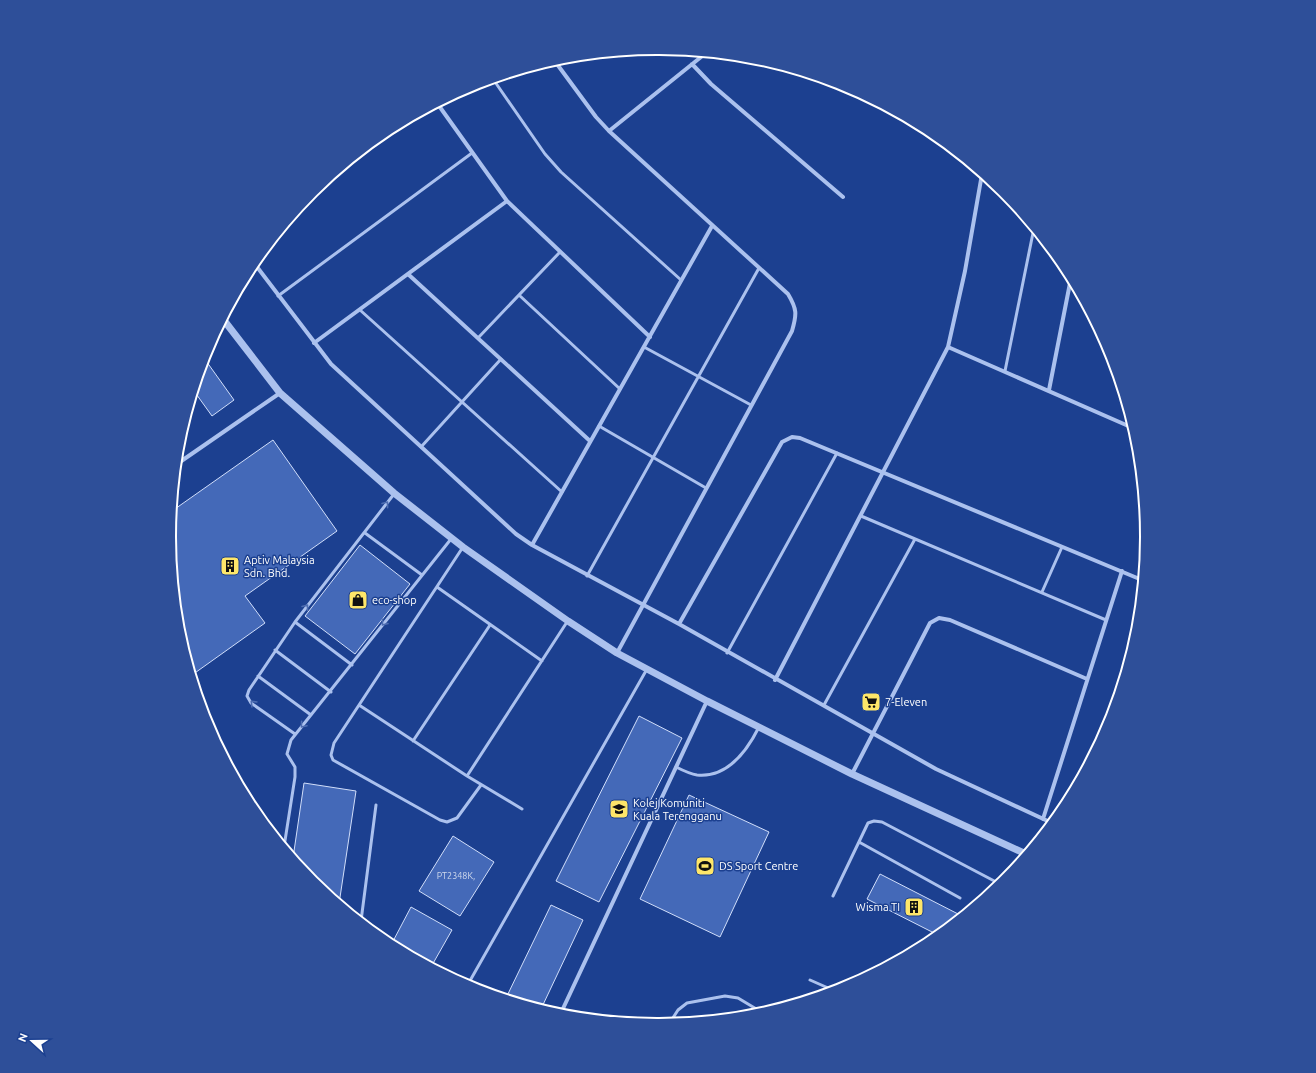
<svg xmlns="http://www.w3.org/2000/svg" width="1316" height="1073" viewBox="0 0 1316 1073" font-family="Ubuntu,sans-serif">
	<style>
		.building { fill: #4469b8; stroke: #d1defa }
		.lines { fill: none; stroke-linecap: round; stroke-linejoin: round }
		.service { stroke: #abc1ee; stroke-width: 3 }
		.minor { stroke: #abc1ee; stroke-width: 4 }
		.tertiary { stroke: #abc1ee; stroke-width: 7 }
		.oneway { stroke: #4e6db1 }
		.labels { text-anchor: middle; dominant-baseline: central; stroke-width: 3; stroke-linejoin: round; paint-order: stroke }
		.number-label { font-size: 9px; fill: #d0daed }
		.poi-label { font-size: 11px; fill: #fff; stroke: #1c4090; text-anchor: start }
		.rim { fill: none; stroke: #fff; stroke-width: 2 }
	</style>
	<rect width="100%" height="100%" fill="#1c4090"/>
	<!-- building -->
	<path class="building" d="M204 358 234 400 212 416 194 391Z
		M273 440 337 531 245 596 265 623 192 675 179 632 170 536 172 511Z
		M360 545 410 584 355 654 305 616Z
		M639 716 682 738 599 902 556 881Z
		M304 783 356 791 339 904 312 882 293 858Z
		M689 795 769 832 720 937 640 899Z
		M453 836 494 862 460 916 419 891Z
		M880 874 962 916 938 935 867 899Z
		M551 905 583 920 541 1009 506 998Z
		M411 907 452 930 431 967 391 945Z"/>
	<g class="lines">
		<!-- service -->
		<path class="service" d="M493 79 545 154 561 172 681 280
			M519 295 620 389
			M278 296 472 153
			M360 310 562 492
			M478 338 560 252
			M644 347 751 405
			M1005 371 1034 228
			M599 426 706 488
			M421 447 501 359
			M861 516 1106 620
			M365 533 422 575
			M463 547 334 743 331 755 333 760 440 820 447 822 457 818 481 785
			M587 576 759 268
			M437 587 542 661
			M1042 592 1062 547
			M295 622 352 665
			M275 650 331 692
			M727 653 837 453
			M258 676 311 715
			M359 705 467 776 522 809
			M824 705 915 539
			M295 734 251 703 247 696 249 690 295 622 394 494
			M413 741 490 625
			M676 767C682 770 690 774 697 775 727 778 747 751 759 727
			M467 776 567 622
			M859 842 960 898
			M284 847 295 777V767L287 754 291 740 451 539
			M833 896 868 823 874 821 882 822 1000 884
			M361 921 376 805
			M810 980 835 991
			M467 986 647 669
			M669 1024 678 1010 687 1003 725 996 738 998 763 1013"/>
		<!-- minor -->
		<path class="minor" d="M554 60 596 117 609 131 788 294C797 309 797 314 792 331L617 653
			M692 64 711 84 843 197
			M437 103 507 201 650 337
			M918 124 921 127
			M609 131 706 53
			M341 168 414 116
			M982 174 965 271 948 347 1133 428
			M254 263 331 364 516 534 532 545 679 624 936 769 1052 823
			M409 275 590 441
			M314 343 507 201
			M1049 390 1071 278
			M177 464 280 393
			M532 545 712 226
			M679 624 782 442 792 437 800 438 1142 580
			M775 680 948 347
			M852 774 930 623 939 618 950 620 1087 679
			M1043 819 1122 571
			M999 886 1001 884
			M560 1015 707 701"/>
		<!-- tertiary -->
		<path class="tertiary" d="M223 319 280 393 394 493 463 547 568 621 617 653 707 701 852 774 1026 854"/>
	</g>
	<!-- one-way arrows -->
	<defs><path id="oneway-chevron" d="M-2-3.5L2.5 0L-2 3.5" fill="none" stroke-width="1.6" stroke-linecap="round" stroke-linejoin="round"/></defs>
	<g class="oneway">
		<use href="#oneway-chevron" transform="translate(386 504) rotate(-53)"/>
		<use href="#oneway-chevron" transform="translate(306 607) rotate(-52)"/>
		<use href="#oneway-chevron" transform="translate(384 623) rotate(128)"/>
		<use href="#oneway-chevron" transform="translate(253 703) rotate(-135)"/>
		<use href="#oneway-chevron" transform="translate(303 725) rotate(130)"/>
	</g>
	<!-- icons -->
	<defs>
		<g id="building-square" transform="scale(1)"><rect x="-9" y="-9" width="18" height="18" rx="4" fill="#fee669" stroke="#1c4090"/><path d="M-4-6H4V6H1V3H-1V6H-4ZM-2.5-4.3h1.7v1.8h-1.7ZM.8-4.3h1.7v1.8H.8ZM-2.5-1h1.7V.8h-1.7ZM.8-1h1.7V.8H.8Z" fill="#111"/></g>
		<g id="shop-square" transform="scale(1)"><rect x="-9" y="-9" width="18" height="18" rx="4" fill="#fee669" stroke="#1c4090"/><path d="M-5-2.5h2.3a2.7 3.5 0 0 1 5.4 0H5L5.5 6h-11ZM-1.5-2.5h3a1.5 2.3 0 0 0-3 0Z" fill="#111"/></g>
		<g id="supermarket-square" transform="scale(1)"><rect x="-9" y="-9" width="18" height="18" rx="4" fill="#fee669" stroke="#1c4090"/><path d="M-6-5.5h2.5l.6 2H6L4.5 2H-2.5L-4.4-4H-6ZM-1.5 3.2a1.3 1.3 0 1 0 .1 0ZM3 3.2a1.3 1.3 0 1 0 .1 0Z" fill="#111"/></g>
		<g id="university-square" transform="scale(1)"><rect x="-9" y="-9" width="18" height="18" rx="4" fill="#fee669" stroke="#1c4090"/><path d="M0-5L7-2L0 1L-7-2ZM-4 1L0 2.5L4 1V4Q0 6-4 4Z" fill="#111"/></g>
		<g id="stadium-square" transform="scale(1)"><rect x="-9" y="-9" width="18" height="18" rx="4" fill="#fee669" stroke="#1c4090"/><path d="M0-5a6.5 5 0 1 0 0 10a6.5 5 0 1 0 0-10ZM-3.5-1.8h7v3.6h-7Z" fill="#111"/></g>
	</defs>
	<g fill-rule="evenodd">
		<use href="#building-square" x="230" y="566"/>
		<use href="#shop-square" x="358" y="600"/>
		<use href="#supermarket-square" x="871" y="702"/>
		<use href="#university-square" x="619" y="809"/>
		<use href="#stadium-square" x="705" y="866"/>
		<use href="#building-square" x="914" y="907"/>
	</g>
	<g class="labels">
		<!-- number labels -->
		<g class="number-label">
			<text x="456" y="876">PT2348K,</text>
		</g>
		<!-- poi labels -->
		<g class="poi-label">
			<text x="244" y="560">Aptiv Malaysia<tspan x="244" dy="13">Sdn. Bhd.</tspan></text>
			<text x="372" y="600">eco-shop</text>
			<text x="885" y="702">7-Eleven</text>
			<text x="633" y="803">Kolej Komuniti<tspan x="633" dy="13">Kuala Terengganu</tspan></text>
			<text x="719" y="866">DS Sport Centre</text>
			<text x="900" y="907" text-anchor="end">Wisma TI</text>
		</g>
	</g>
	<!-- crop -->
	<path d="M0 0H1316V1073H0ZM657 55H659A481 481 0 0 1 1140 536V537A481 481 0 0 1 659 1018H657A481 481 0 0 1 176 537V536A481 481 0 0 1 657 55Z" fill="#2e4f99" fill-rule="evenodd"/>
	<path class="rim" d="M657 55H659A481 481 0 0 1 1140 536V537A481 481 0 0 1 659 1018H657A481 481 0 0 1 176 537V536A481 481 0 0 1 657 55Z"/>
	<!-- north arrow -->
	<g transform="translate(32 1041) rotate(291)" stroke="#1c4090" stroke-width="3" paint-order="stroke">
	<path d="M0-3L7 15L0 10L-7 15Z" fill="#ffffff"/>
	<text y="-6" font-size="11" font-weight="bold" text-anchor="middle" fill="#ffffff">N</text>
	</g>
</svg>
